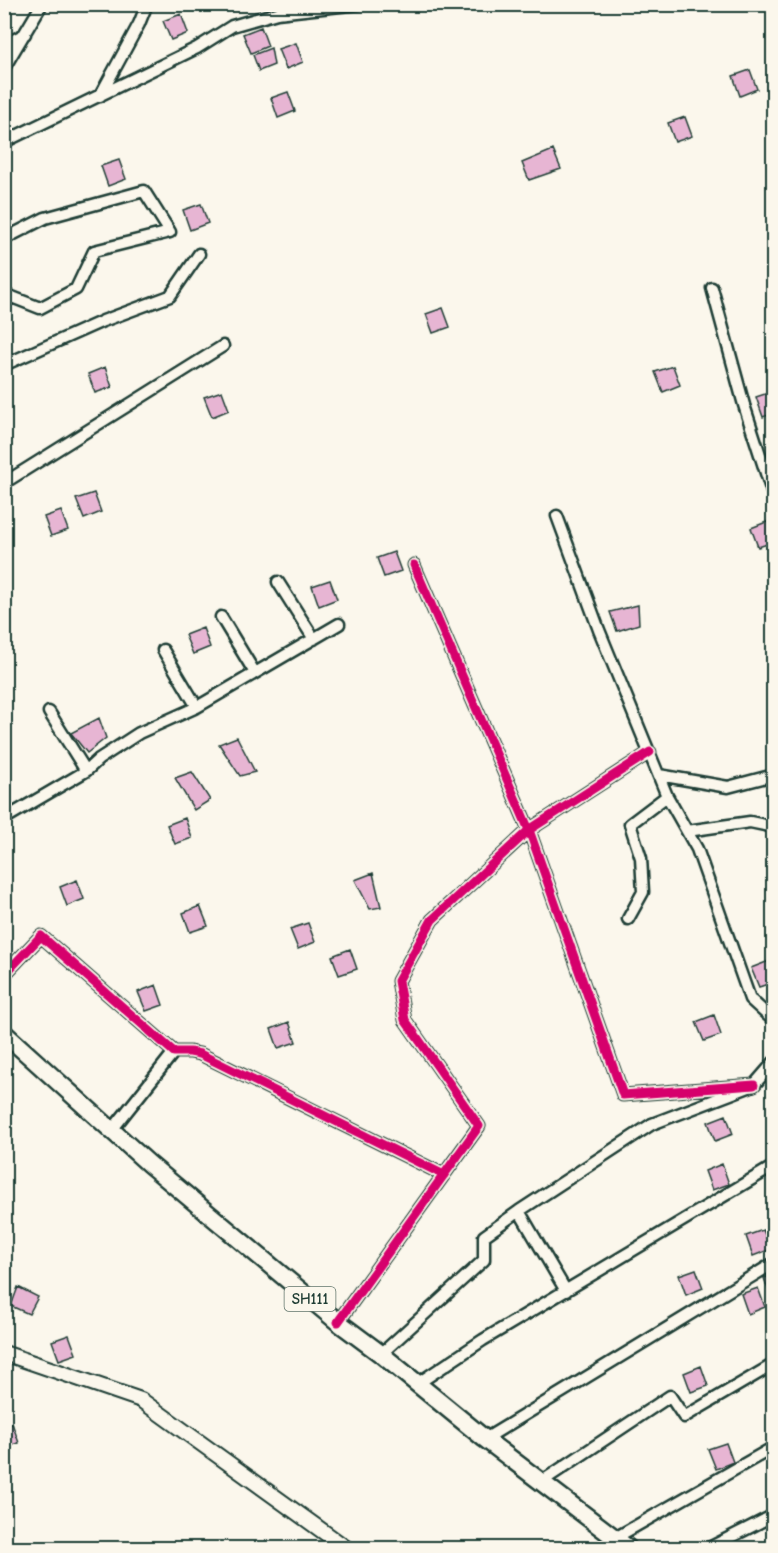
<svg xmlns="http://www.w3.org/2000/svg" width="778" height="1553" viewBox="0 0 778 1553" font-family="'Comic Neue',sans-serif">
	<style>
		.building { fill: #e7b5d3; stroke: #1f3d34; stroke-width: 1.5 }
		.lines { fill: none; stroke-linecap: round; stroke-linejoin: round }
		.minor-casing { stroke: #1f3d34; stroke-width: 15 }
		.tertiary-casing { stroke: #1f3d34; stroke-width: 18 }
		.primary-casing { stroke: #1f3d34; stroke-width: 21 }
		.minor { stroke: #fbf7ec; stroke-width: 10 }
		.tertiary { stroke: #fbf7ec; stroke-width: 14 }
		.primary { stroke: #fbf7ec; stroke-width: 16 }
		.cycleway-casing { stroke: #fbf7ec; stroke-width: 13 }
		.cycleway { stroke: #d6006c; stroke-width: 9 }
		.labels { text-anchor: middle; dominant-baseline: central; stroke-width: 6; stroke-linejoin: round; paint-order: stroke }
		.shield { fill: #fbf7ec; stroke: #61756b; stroke-width: 1.5 }
		.shield-label { font-size: 15px; font-weight: bold; fill: #1f3d34 }
	</style>
	<rect width="100%" height="100%" fill="#fbf7ec"/>
	<filter id="ink" filterUnits="userSpaceOnUse"><feTurbulence type="fractalNoise" baseFrequency=".0167" numOctaves="2"/><feDisplacementMap in="SourceGraphic" scale="12" xChannelSelector="R" yChannelSelector="G"/><feConvolveMatrix kernelMatrix="1 2 1 2 8 2 1 2 1" color-interpolation-filters="sRGB"/></filter>
	<g filter="url(#ink)">
		<!-- building -->
		<path class="building" d="M181 14 188 33 171 40 163 21Z
			M261 27 268 46 251 53 243 34Z
			M296 43 303 62 286 69 278 49Z
			M271 48 274 65 259 71 253 55Z
			M750 70 757 89 740 96 733 76Z
			M288 92 295 111 278 118 271 98Z
			M685 117 692 136 675 142 668 123Z
			M553 150 561 169 529 180 522 163Z
			M119 160 126 179 108 186 101 166Z
			M201 204 208 223 190 230 183 210Z
			M443 308 450 327 433 333 426 314Z
			M673 366 680 385 663 392 655 372Z
			M105 367 112 387 95 393 88 374Z
			M222 391 229 410 212 417 204 397Z
			M774 391V413L763 417 756 397Z
			M94 493 101 512 84 519 76 499Z
			M61 511 68 530 51 536 44 517Z
			M769 521 774 535V542L758 547 751 528Z
			M394 552 401 571 384 577 377 558Z
			M330 580 337 599 319 606 312 586Z
			M638 605 639 624 617 631 610 612Z
			M203 628 210 647 193 654 185 635Z
			M99 718 106 738 87 753 71 733Z
			M237 737 255 772 240 776 219 744Z
			M192 772 210 800 194 810 175 778Z
			M185 818 192 838 175 844 167 825Z
			M373 873 381 907 370 909 355 880Z
			M77 880 84 899 67 906 60 887Z
			M200 906 208 926 190 932 183 913Z
			M308 923 315 942 298 949 290 929Z
			M350 949 357 969 339 975 332 956Z
			M769 961 774 974V982L759 987 751 968Z
			M156 985 163 1005 146 1011 138 992Z
			M714 1015 721 1035 704 1041 696 1022Z
			M289 1022 296 1042 278 1048 271 1029Z
			M726 1115 733 1134 715 1141 708 1122Z
			M722 1164 729 1184 712 1190 705 1171Z
			M763 1230 771 1249 753 1256 746 1236Z
			M696 1269 703 1288 686 1295 679 1275Z
			M774 1275V1297L771 1298 764 1278Z
			M18 1287 38 1297 29 1314 11 1306Z
			M758 1288 765 1307 748 1314 741 1294Z
			M69 1335 76 1354 59 1360 52 1341Z
			M701 1366 708 1386 691 1392 684 1373Z
			M12 1423 19 1443 4 1448V1426Z
			M726 1443 733 1462 716 1469 708 1449Z"/>
		<g class="lines">
			<!-- minor casing -->
			<g class="minor-casing">
				<path id="minor" d="M4 45 25 34
					M4 68 42 4
					M100 96 139 24 147 4
					M4 142 197 48 232 26 277 13 359 4
					M4 239 45 218 144 191 170 232 94 251 76 289 40 308 12 297 4 300
					M712 288 744 405 774 498
					M4 365 103 321 170 296 199 254
					M4 483 223 346
					M557 516 599 630 667 796 697 849 750 999 774 1021
					M414 565 529 830 623 1095 754 1085
					M278 582 314 639
					M221 617 255 673
					M163 650 197 707
					M49 712 86 771
					M659 775 728 787 774 775
					M4 819 86 771 99 759 139 733 197 707 339 624
					M687 831 750 822 774 827
					M628 919 643 892 641 858 630 824 667 796
					M4 975 41 936 174 1052H190L200 1054 444 1175
					M112 1130 174 1052
					M519 1211 652 1124 754 1085 774 1062
					M338 1322 479 1126 405 1020 398 981 432 920 529 830 650 752
					M381 1354 484 1260V1236L519 1211 566 1291
					M417 1384 483 1340 774 1166
					M485 1439 774 1263
					M541 1482 670 1396 684 1417 774 1364
					M615 1538 774 1447
					M709 1548 774 1515"/>
			</g>
			<!-- tertiary casing -->
			<g class="tertiary-casing">
				<path id="tertiary" d="M4 1353 141 1400 346 1548"/>
			</g>
			<!-- primary casing -->
			<g class="primary-casing">
				<path id="primary" d="M4 1033 149 1164 338 1322 381 1354 485 1439 628 1548"/>
			</g>
			<!-- minor -->
			<use href="#minor" class="minor"/>
			<!-- tertiary -->
			<use href="#tertiary" class="tertiary"/>
			<!-- primary -->
			<use href="#primary" class="primary"/>
			<!-- cycleway casing -->
			<g class="cycleway-casing">
				<path id="cycleway" d="M414 565 529 830 623 1095 754 1085
					M4 975 41 936 174 1052H190L200 1054 444 1175
					M338 1322 479 1126 405 1020 398 981 432 920 529 830 650 752"/>
			</g>
			<!-- cycleway -->
			<use href="#cycleway" class="cycleway"/>
		</g>
	</g>
	<g class="labels">
		<!-- shield labels -->
		<rect class="shield" x="284.5" y="1287" width="51" height="24" rx="4.5"/>
		<g class="shield-label">
			<text x="310" y="1299">SH111</text>
		</g>
	</g>
	<!-- margin -->
	<rect width="778" height="1553" fill="none" stroke="#fbf7ec" stroke-width="24"/>
	<rect x="12" y="12" width="754" height="1529" fill="none" stroke="#1f3d34" stroke-width="2" filter="url(#ink)"/>
</svg>
